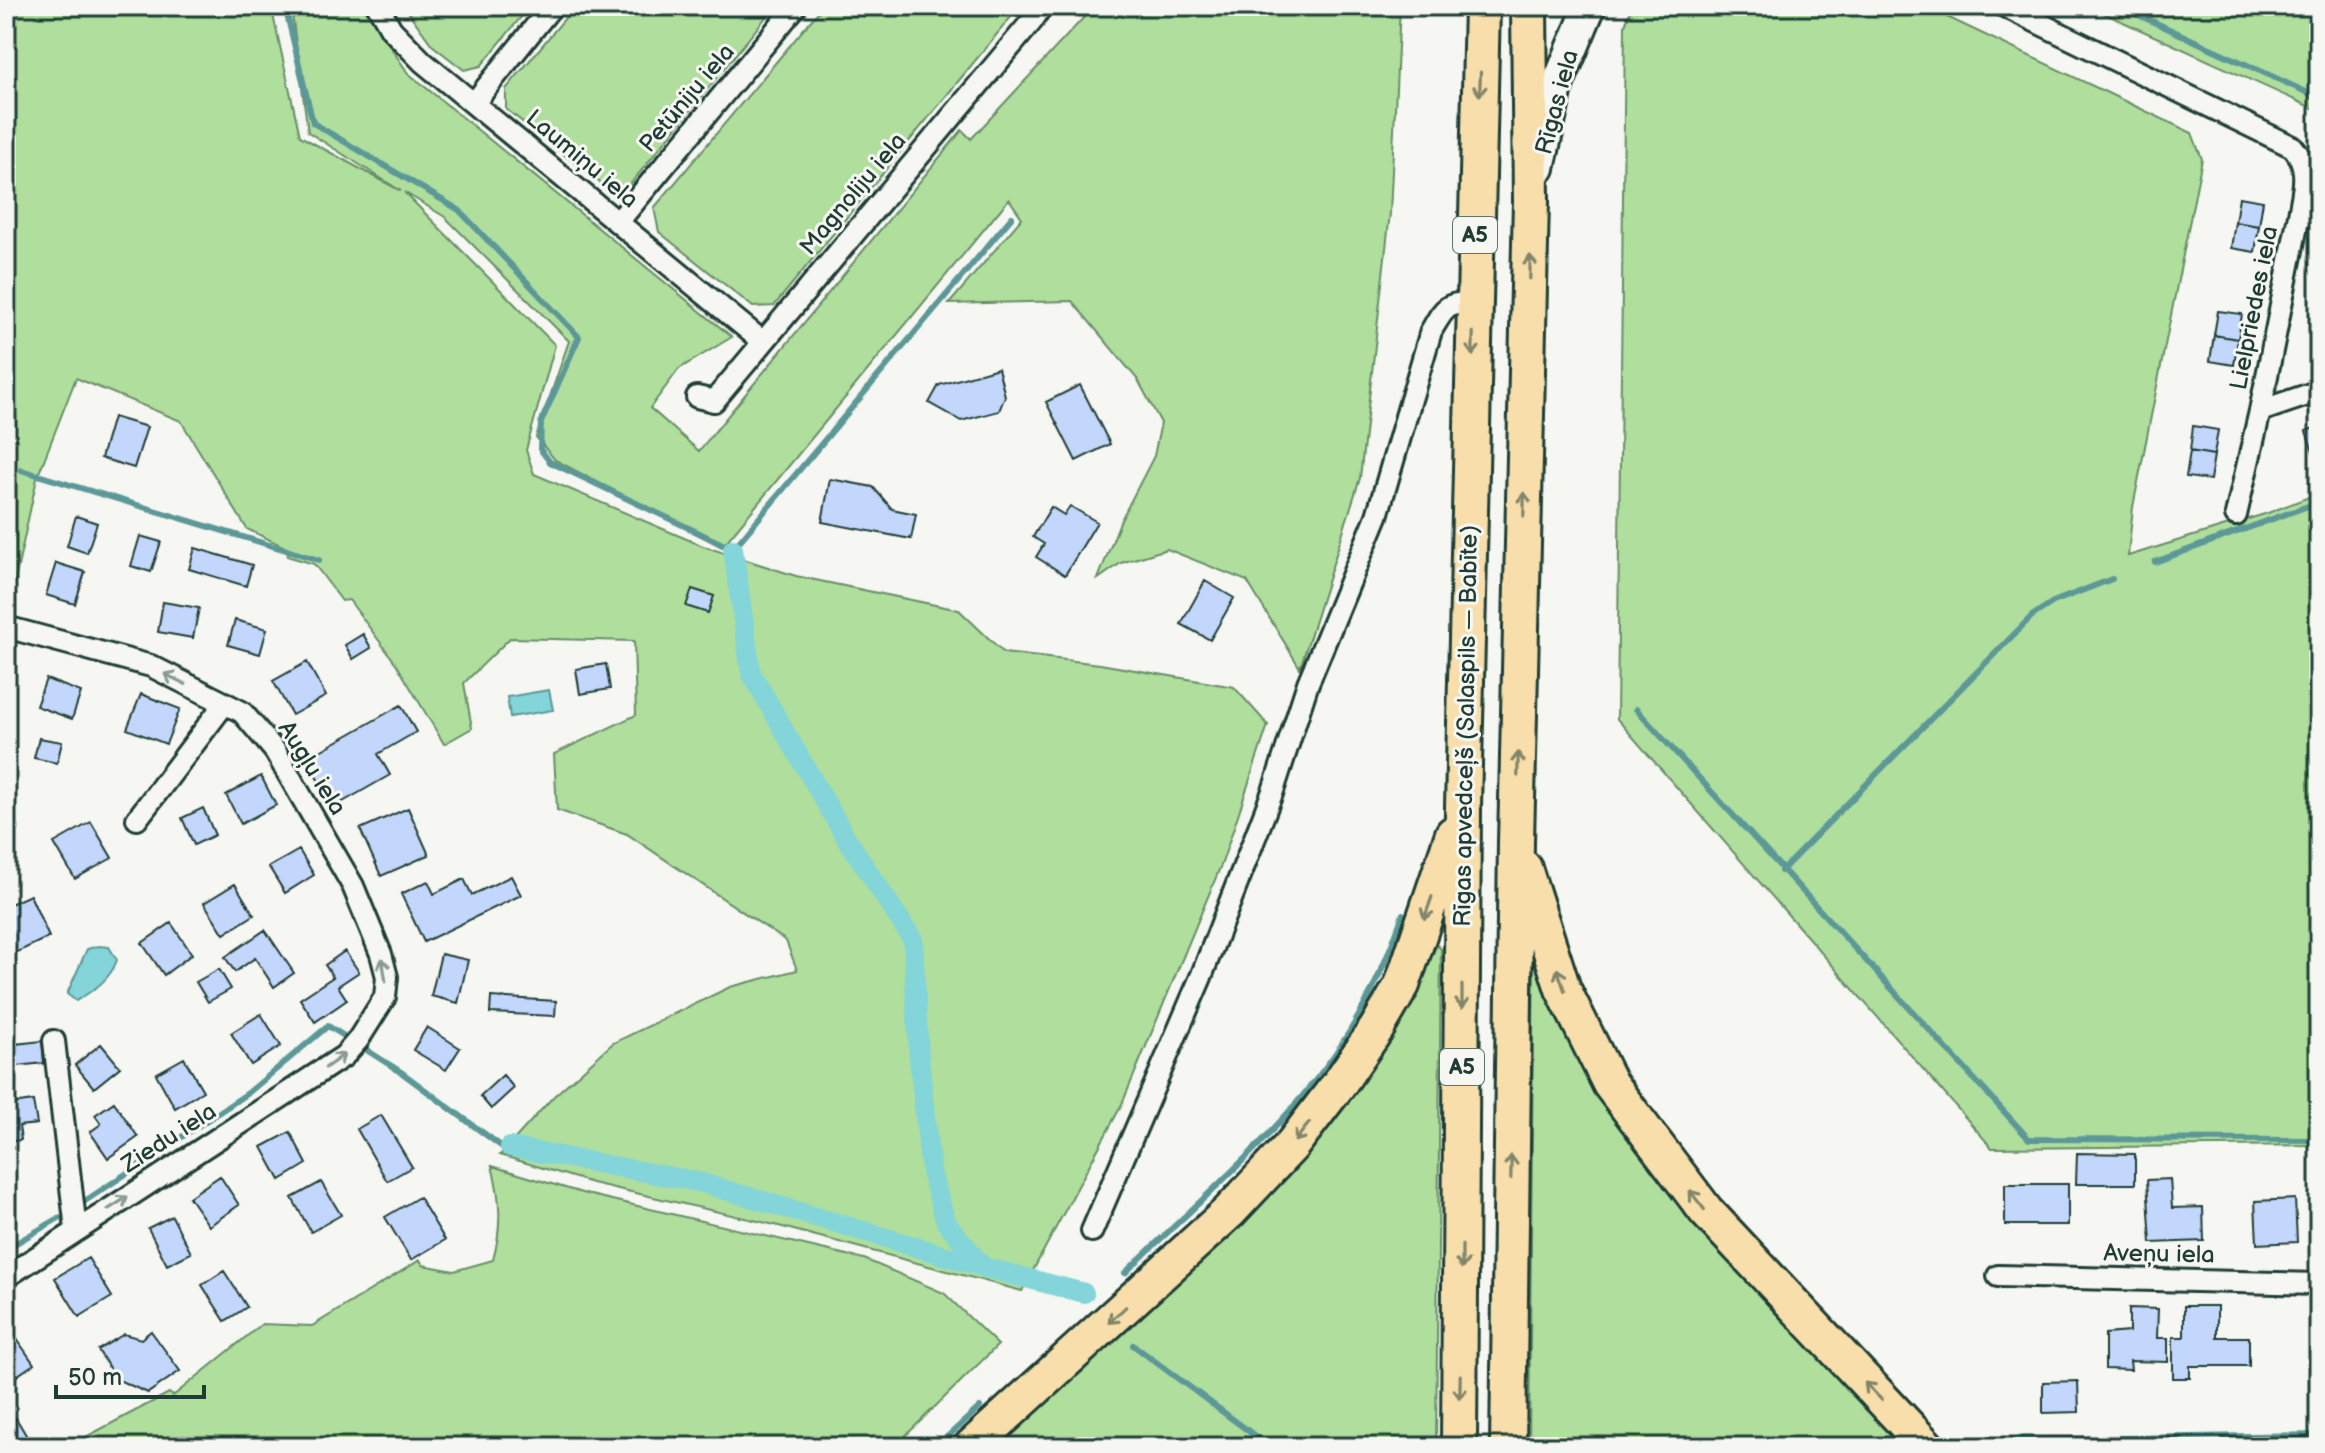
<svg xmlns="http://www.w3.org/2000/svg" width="2325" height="1453" viewBox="0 0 2325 1453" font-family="'Balsamiq Sans',sans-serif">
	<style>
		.green { fill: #afde9d; stroke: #678e68; stroke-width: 2 }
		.water { fill: #83d5d9; stroke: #5b9897; stroke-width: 2 }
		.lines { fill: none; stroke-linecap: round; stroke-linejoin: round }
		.stream { stroke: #5b9897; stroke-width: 6 }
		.canal { stroke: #83d5d9; stroke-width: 20 }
		.building { fill: #c3d6fc; stroke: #1f3d34; stroke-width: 2 }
		.minor-casing { stroke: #1f3d34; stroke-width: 26 }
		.secondary-casing { stroke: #1f3d34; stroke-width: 36 }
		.trunk-casing { stroke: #1f3d34; stroke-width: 40 }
		.minor { stroke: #f6f6f2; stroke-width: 20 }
		.secondary { stroke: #f6f6f2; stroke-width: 30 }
		.trunk { stroke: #f8deab; stroke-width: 34 }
		.oneway { stroke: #81856a }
		.oneway2 { stroke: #8a9a93 }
		.labels { text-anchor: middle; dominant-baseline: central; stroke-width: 6; stroke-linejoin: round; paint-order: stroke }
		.shield { fill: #f6f6f2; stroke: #60746d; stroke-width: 2 }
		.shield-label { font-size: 22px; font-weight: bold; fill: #1f3d34 }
		.street-label { font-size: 24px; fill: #1f3d34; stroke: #f6f6f2 }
	</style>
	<rect width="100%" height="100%" fill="#f6f6f2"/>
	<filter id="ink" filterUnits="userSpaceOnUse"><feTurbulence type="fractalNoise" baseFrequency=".0125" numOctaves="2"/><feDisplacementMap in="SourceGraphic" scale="16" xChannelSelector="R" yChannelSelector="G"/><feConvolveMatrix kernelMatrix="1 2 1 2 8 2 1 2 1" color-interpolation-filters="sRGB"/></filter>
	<g filter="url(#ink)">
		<!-- green -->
		<path class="green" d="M6 6H271L300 136 401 191 308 132 291 6H363L408 73 732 337 679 369 650 408 699 451 962 130 971 139 1088 13 1091 6H1400L1390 213 1360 478 1300 668 1247 581 1167 549 1121 563 1098 579 1120 522 1154 456 1161 423 1138 380 1072 301 949 304 1022 218 1009 199 722 547 555 460 536 437 569 341 445 217 404 192 555 345 526 450 534 474 703 546 796 576 959 610 1004 653 1100 664 1234 687 1268 725 1222 863 1122 1104 1022 1291 775 1225 592 1183 500 1155 554 1096 613 1043 730 987 797 970 786 941 627 834 557 810 554 754 636 715 634 641 510 638 464 683 472 728 444 744 397 665 349 600 342 601 314 564 287 556 289 549 247 529 181 421 76 378 37 478 13 590 6 589Z
			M404 6H530L481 66 464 70 432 45Z
			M575 6H775L624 192 608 189 506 109V89Z
			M823 6H1020L774 306 753 307 659 232 654 208Z
			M1632 6H1924L2192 133 2202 159 2133 507 2128 556 2268 513 2319 493V1145L1992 1148 1617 719 1625 25Z
			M2088 6H2319V111Z
			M1534 937 1571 1018 1913 1447H1529Z
			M1437 945 1441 949 1436 1447H992L1388 1041Z
			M492 1166 582 1193 864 1259 944 1293 998 1345 894 1447H67L169 1393 173 1396 262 1324 312 1326 420 1260 423 1265 454 1271 493 1260C502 1227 501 1199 492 1166Z"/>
		<!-- water -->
		<path class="water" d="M549 690 553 710 510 717 507 697Z
			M98 946 109 947 117 960C110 980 94 990 76 1001L67 994 87 949Z"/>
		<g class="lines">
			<!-- stream -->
			<path class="stream" d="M285 6 313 123 459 210 579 337 541 422 540 449 550 462 733 549 1012 217
				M2119 6 2319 98
				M21 470 319 560
				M2155 562 2319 502
				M1636 709 2029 1139 2319 1140
				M1781 871 2032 616 2053 602 2112 579
				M365 1049 401 1072 501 1146 510 1147
				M79 1205 248 1093 328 1026 349 1039
				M6 1249 59 1218
				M1125 1273C1196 1204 1275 1138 1333 1057 1364 1013 1386 964 1403 914
				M1133 1345 1270 1447
				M2010 1440 2319 1435
				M936 1447 980 1407"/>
			<!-- canal -->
			<path class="canal" d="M733 549 751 673 845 836 913 940 919 1058 931 1172 946 1222 983 1267
				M510 1147 699 1182 983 1267 1084 1293"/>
		</g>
		<!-- building -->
		<path class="building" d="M2239 197 2263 201 2259 226 2235 222Z
			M2235 222 2259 226 2255 252 2231 248Z
			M2218 311 2242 314 2238 339 2214 335Z
			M2214 335 2238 339 2234 365 2210 361Z
			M998 368 1005 396 999 411 961 421 929 403 939 385Z
			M1080 385 1110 444 1076 461 1046 402Z
			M113 417 147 427 134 468 101 458Z
			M2193 426 2218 430 2214 455 2190 451Z
			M2319 426V463L2317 464 2306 431Z
			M2190 451 2214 455 2210 480 2186 477Z
			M830 479 873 487 892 509 916 514 911 539 822 522Z
			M1070 506 1097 522 1065 575 1036 557 1044 544 1033 537 1051 507 1064 515Z
			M76 516 97 523 87 553 67 546Z
			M140 536 161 542 151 572 131 566Z
			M195 548 252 565 246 586 189 569Z
			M56 563 85 572 75 604 46 595Z
			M1205 581 1234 598 1210 640 1181 624Z
			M692 589 714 596 708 613 686 606Z
			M163 602 199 608 193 638 158 632Z
			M235 620 267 629 260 654 228 645Z
			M363 634 371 648 353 659 345 645Z
			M307 662 326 696 292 715 273 681Z
			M606 664 610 689 580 694 576 669Z
			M46 679 81 692 72 719 36 706Z
			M141 694 180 709 166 744 127 729Z
			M401 705 416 732 378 754 390 775 334 807 306 759Z
			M39 738 62 742 57 763 34 758Z
			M261 776 276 805 241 824 226 795Z
			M6 798 18 829 6 833Z
			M203 808 215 835 194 845 182 818Z
			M408 808 429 855 381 876 360 829Z
			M91 822 112 858 75 879 54 843Z
			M299 850 314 875 285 893 269 867Z
			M511 876 521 895 424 942 401 894 428 881 434 894 464 879 472 895Z
			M235 884 254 915 224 934 204 903Z
			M30 895 49 937 11 955 6 943V906Z
			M171 923 192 954 164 975 142 943Z
			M265 930 294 973 274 987 255 958 235 972 225 957Z
			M345 951 359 972 338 986 347 1000 315 1022 300 999 333 977 325 965Z
			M441 954 468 960 458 1003 431 996Z
			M219 969 231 989 208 1002 196 982Z
			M491 997 556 1001 555 1016 490 1013Z
			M261 1014 281 1046 251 1065 231 1033Z
			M427 1027 460 1048 446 1070 413 1050Z
			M42 1041 44 1063 17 1066 15 1044Z
			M101 1044 120 1067 94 1088 75 1065Z
			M184 1058 203 1091 175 1108 156 1074Z
			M503 1075 514 1088 491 1109 480 1096Z
			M33 1101 37 1124 19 1126 21 1140 6 1142V1105Z
			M114 1102 138 1137 108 1158 90 1132 101 1124 95 1115Z
			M381 1115 412 1167 387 1181 357 1129Z
			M290 1132 307 1164 280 1180 262 1147Z
			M2077 1153 2135 1154V1184H2076Z
			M220 1176 239 1205 209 1226 189 1197Z
			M2170 1179 2172 1208 2203 1207 2204 1241 2151 1243 2147 1180Z
			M321 1182 341 1215 311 1232 292 1198Z
			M2005 1184H2068V1225H2005Z
			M419 1197 445 1240 411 1260 385 1217Z
			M2295 1199 2297 1242 2257 1244 2255 1201Z
			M172 1216 191 1253 167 1265 148 1228Z
			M88 1258 112 1297 79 1317 55 1278Z
			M224 1271 247 1307 225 1321 202 1285Z
			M2184 1306H2217V1337H2249V1366H2190V1378H2173V1337H2184Z
			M2129 1308 2158 1309 2157 1338H2168V1362L2130 1361 2131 1370 2105 1369V1334L2129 1332Z
			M151 1331 180 1371 148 1393 116 1379 98 1350 124 1334 141 1339Z
			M12 1332 34 1364 12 1379 6 1370V1336Z
			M2078 1381 2079 1412 2043 1413V1382Z
			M16 1418 33 1447H6V1424Z"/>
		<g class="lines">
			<!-- minor casing -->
			<g class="minor-casing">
				<path id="minor" d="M378 6 391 29 423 62 763 342
					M2004 6 2293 147C2311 168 2303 190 2299 215
					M474 103 552 6
					M618 222 796 6
					M697 397 714 401 1032 21 1042 6
					M2260 411 2319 391
					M2236 515 2260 411 2299 215 2319 216
					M6 627 151 666 242 712 275 751 353 886 381 954 387 977 385 997 358 1040 344 1056 6 1277
					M137 819 225 703
					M54 1041 76 1230
					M1092 1231 1201 977 1273 791 1308 683 1377 516 1431 331C1444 309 1446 301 1473 304
					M1998 1276 2319 1284"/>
			</g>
			<!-- secondary casing -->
			<g class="secondary-casing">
				<path id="secondary" d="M1539 168 1558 83 1590 6"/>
			</g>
			<!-- trunk casing -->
			<g class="trunk-casing">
				<path id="trunk" d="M1524 868 1563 989 1610 1084 1706 1211 1927 1447
					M971 1447 1229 1212 1292 1145 1341 1081 1377 1028 1402 985 1453 834
					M1459 1447 1463 807 1482 6
					M1508 1447 1516 842 1531 201 1529 6"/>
			</g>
			<!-- minor -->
			<use href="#minor" class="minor"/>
			<!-- secondary -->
			<use href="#secondary" class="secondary"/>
			<!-- trunk -->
			<use href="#trunk" class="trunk"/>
		</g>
		<!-- one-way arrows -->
		<defs><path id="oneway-shaft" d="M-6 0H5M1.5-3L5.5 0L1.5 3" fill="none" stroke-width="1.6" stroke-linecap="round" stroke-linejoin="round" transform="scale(2)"/></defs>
		<g class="oneway">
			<use href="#oneway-shaft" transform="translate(1480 84) rotate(92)"/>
			<use href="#oneway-shaft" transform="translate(1530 267) rotate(-89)"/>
			<use href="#oneway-shaft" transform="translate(1473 344) rotate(91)"/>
			<use href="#oneway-shaft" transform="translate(1524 504) rotate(-89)"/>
			<use href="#oneway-shaft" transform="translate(1518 764) rotate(-89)"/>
			<use href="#oneway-shaft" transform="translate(1428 908) rotate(109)"/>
			<use href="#oneway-shaft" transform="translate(1561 980) rotate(-109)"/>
			<use href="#oneway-shaft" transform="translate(1462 997) rotate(90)"/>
			<use href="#oneway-shaft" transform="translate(1302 1132) rotate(128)"/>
			<use href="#oneway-shaft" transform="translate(1511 1167) rotate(-89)"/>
			<use href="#oneway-shaft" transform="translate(1697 1200) rotate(-128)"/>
			<use href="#oneway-shaft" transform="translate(1462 1257) rotate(90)"/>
			<use href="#oneway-shaft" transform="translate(1117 1315) rotate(137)"/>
			<use href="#oneway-shaft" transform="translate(1460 1387) rotate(91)"/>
			<use href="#oneway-shaft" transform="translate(1873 1391) rotate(-134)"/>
		</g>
		<g class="oneway2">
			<use href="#oneway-shaft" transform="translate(175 679) rotate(-154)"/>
			<use href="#oneway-shaft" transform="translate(384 970) rotate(-99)"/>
			<use href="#oneway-shaft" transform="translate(335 1061) rotate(-36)"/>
			<use href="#oneway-shaft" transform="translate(118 1203) rotate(-33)"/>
		</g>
	</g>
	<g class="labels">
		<!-- shield labels -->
		<g class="shield">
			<rect x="1453" y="217" width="44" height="36" rx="6"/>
			<rect x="1440" y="1049" width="44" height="36" rx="6"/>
		</g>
		<g class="shield-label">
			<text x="1475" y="235">A5</text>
			<text x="1462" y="1067">A5</text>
		</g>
		<!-- street labels -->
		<g class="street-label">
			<text transform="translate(687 98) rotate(-50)">Petūniju iela</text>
			<text transform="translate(1557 102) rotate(-75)">Rīgas iela</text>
			<text transform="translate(582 159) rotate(40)">Laumiņu iela</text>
			<text transform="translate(853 194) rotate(-50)">Magnoliju iela</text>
			<text transform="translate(2254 308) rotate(-79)">Lielpriedes iela</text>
			<text transform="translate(1466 726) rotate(-89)">Rīgas apvedceļš (Salaspils — Babīte)</text>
			<text transform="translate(312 768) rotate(58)">Augļu iela</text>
			<text transform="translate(169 1138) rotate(-33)">Ziedu iela</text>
			<text transform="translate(2159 1254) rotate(1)">Aveņu iela</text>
		</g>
	</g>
	<!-- margin -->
	<rect width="2325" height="1453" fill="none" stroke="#f6f6f2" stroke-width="32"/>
	<rect x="16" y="16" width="2293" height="1421" fill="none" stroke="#1f3d34" stroke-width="3" filter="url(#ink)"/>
	<!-- scale -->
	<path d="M56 1385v12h148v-12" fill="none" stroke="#1f3d34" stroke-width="4"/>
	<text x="68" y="1385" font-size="24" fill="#1f3d34" stroke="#f6f6f2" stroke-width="6" paint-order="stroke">50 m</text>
</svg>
